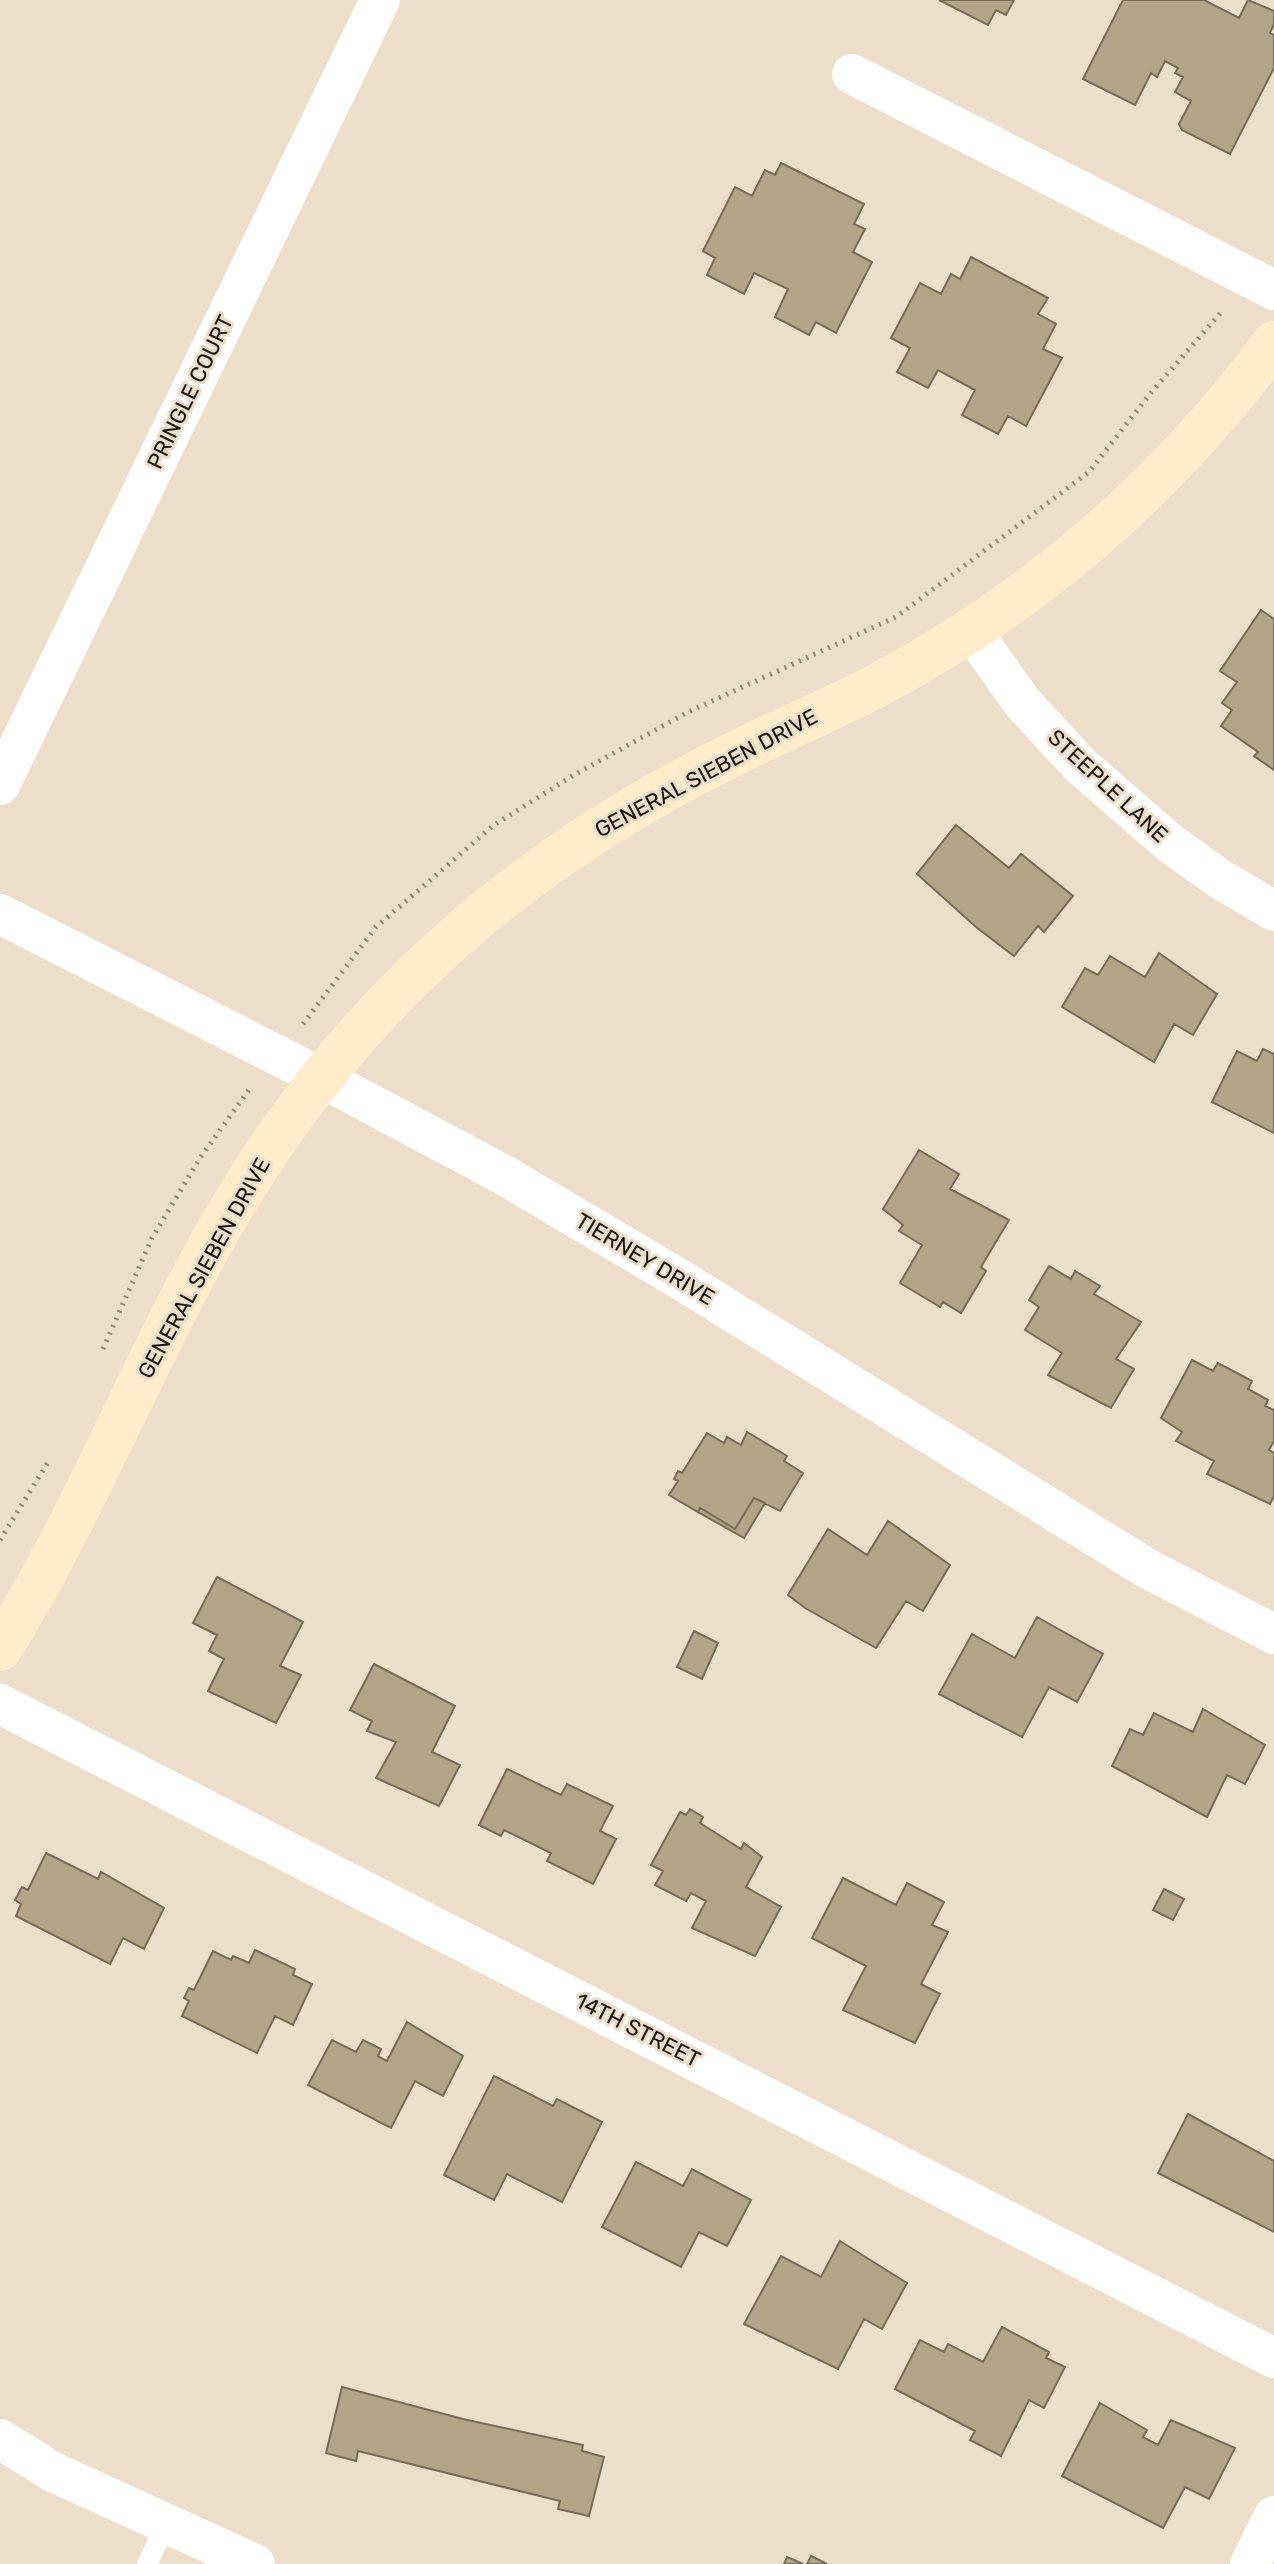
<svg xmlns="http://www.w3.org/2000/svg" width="1274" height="2564" viewBox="0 0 1274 2564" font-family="Rubik,sans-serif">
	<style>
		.building { fill: #b4a488; stroke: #796d59; stroke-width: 2 }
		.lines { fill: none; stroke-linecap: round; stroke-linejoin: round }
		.path { stroke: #938979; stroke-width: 5; stroke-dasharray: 2 6; stroke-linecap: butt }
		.lane { stroke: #fff; stroke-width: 20 }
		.street { stroke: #fff; stroke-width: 40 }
		.secondary { stroke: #feecca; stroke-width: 44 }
		.labels { text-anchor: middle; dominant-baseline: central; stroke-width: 6; stroke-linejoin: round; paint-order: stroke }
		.street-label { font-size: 22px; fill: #1b160e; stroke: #ecdec8 }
	</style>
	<rect width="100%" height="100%" fill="#ecdec8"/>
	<!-- building -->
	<path class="building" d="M939 0H1014L1006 15 996 10 988 25Z
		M1123 0H1204L1239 18 1248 0 1274 11V24L1270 33 1274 35V68L1230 154 1182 130 1179 124 1191 101 1175 92 1183 77 1175 73 1178 68 1165 61 1157 77 1151 73 1135 105 1083 79Z
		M781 163 864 204 854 224 865 229 853 252 872 262 836 333 816 322 809 335 775 317 788 289 754 273 744 294 707 275 715 258 703 251 735 187 752 196 765 170 775 175Z
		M971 257 1048 298 1038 314 1056 324 1043 349 1062 358 1026 426 1008 416 998 434 962 415 975 390 938 370 928 388 897 372 910 348 891 338 920 283 941 294 951 274 960 279Z
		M1261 610 1274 619V770L1254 756 1258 752 1221 726 1232 710 1222 703 1237 682 1220 671Z
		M956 825 1009 868 1021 854 1073 896 1044 932 1038 926 1014 956 976 927 917 874Z
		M1159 953 1217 994 1193 1035 1174 1024 1154 1062 1062 1007 1085 968 1098 975 1110 956 1145 977Z
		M1263 1049 1274 1054V1133L1212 1102 1237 1051 1257 1061Z
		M919 1150 959 1174 950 1189 1009 1220 981 1267 986 1271 961 1313 943 1302 940 1307 900 1283 922 1245 899 1231 903 1225 883 1209Z
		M1049 1266 1071 1279 1075 1271 1100 1286 1094 1294 1141 1322 1116 1359 1134 1369 1111 1408 1048 1375 1062 1353 1025 1330 1039 1307 1029 1300Z
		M1192 1360 1213 1371 1218 1363 1252 1381 1248 1389 1268 1400 1265 1406 1274 1410V1441L1269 1450 1274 1453V1496L1270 1504 1207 1474 1214 1461 1176 1441 1182 1432 1161 1418Z
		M747 1432 787 1456 784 1461 803 1473 780 1511 754 1498 735 1529 700 1508 698 1512 669 1495 678 1481 674 1479 678 1471 682 1473 707 1433 724 1443 727 1437 741 1445Z
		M754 1498 765 1503 744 1538 698 1512 700 1508 735 1529Z
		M888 1521 950 1565 923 1611 906 1601 876 1648 805 1608 788 1595 828 1529 867 1555Z
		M217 1577 303 1622 280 1666 301 1675 276 1723 208 1691 224 1659 209 1651 217 1635 193 1623Z
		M1037 1617 1103 1654 1077 1702 1049 1687 1022 1737 939 1694 972 1634 1015 1658Z
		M694 1631 718 1643 702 1679 677 1667Z
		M374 1664 455 1706 432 1752 460 1765 439 1806 376 1778 396 1742 367 1731 372 1721 350 1710Z
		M1203 1709 1265 1745 1245 1784 1227 1775 1207 1817 1112 1766 1130 1729 1143 1735 1154 1713 1193 1732Z
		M507 1769 561 1795 567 1784 613 1806 600 1831 616 1839 593 1884 547 1861 551 1853 504 1830 501 1836 479 1825Z
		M690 1809 703 1817 700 1823 741 1849 744 1843 762 1857 746 1887 781 1907 755 1956 692 1928 706 1901 691 1893 686 1901 655 1885 663 1871 651 1865 680 1812 686 1815Z
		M46 1853 98 1879 101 1872 164 1908 144 1949 123 1938 110 1964 16 1916 21 1904 15 1900 22 1887 28 1890Z
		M843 1878 896 1905 907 1883 944 1902 932 1925 948 1932 921 1984 940 1994 915 2043 843 2010 866 1966 812 1938Z
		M1164 1889 1184 1899 1173 1920 1153 1910Z
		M255 1950 295 1969 293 1975 312 1984 293 2025 275 2016 257 2053 182 2016 189 2001 184 1998 189 1988 194 1990 213 1951 231 1960 233 1956 249 1963Z
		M407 2022 463 2056 443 2096 415 2081 391 2128 308 2085 332 2040 356 2052 363 2040 381 2049 378 2056 387 2061Z
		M494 2076 553 2106 557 2099 602 2122 562 2202 507 2174 494 2200 444 2175Z
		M1188 2114 1274 2161V2232L1158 2173Z
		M636 2162 683 2186 692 2169 751 2200 727 2246 699 2232 681 2267 602 2227Z
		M840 2241 907 2283 882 2329 864 2319 838 2369 744 2324 781 2256 821 2277Z
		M1002 2327 1049 2352 1046 2358 1065 2367 1044 2408 1029 2400 1001 2456 970 2440 975 2431 895 2389 920 2340 944 2352 948 2344 983 2362Z
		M342 2387 463 2419 583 2445 582 2451 604 2457 589 2516 558 2509 560 2501 358 2451 356 2461 326 2453Z
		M1100 2403 1147 2430 1143 2437 1158 2445 1171 2420 1235 2448 1209 2499 1185 2487 1163 2528 1062 2476Z
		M811 2556 827 2564H807Z
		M787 2557 803 2564H784Z"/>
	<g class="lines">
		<!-- path -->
		<path class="path" d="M303 1024 376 927 494 825 574 775 688 712 896 617 1089 472 1149 395 1223 310
			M103 1349 152 1238 200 1158 251 1087
			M0 1540 50 1459"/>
		<!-- lane -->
		<path class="lane" d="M147 2564 167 2523"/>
		<!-- street -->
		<path class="street" d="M852 74 1274 290
			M971 630 1022 702 1080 765 1171 844 1220 879 1274 911
			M0 785 380 0
			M0 914 322 1078 504 1175 681 1280 1148 1569 1274 1634
			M0 1704 1274 2358
			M0 2439 53 2472 255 2564
			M1250 2564 1274 2516"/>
		<!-- secondary -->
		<path class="secondary" d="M0 1649C95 1498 155 1326 252 1175 312 1081 388 994 474 921 553 855 633 804 726 758 776 732 829 711 878 685 1035 602 1169 485 1274 343"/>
	</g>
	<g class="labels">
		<!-- street labels -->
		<g class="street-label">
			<text transform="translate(190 392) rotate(-64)">PRINGLE COURT</text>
			<text transform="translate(706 773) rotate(-28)">GENERAL SIEBEN DRIVE</text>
			<text transform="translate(1108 786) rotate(43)">STEEPLE LANE</text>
			<text transform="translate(645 1259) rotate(31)">TIERNEY DRIVE</text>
			<text transform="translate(204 1268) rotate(-61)">GENERAL SIEBEN DRIVE</text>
			<text transform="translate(638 2030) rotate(27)">14TH STREET</text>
		</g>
	</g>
</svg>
